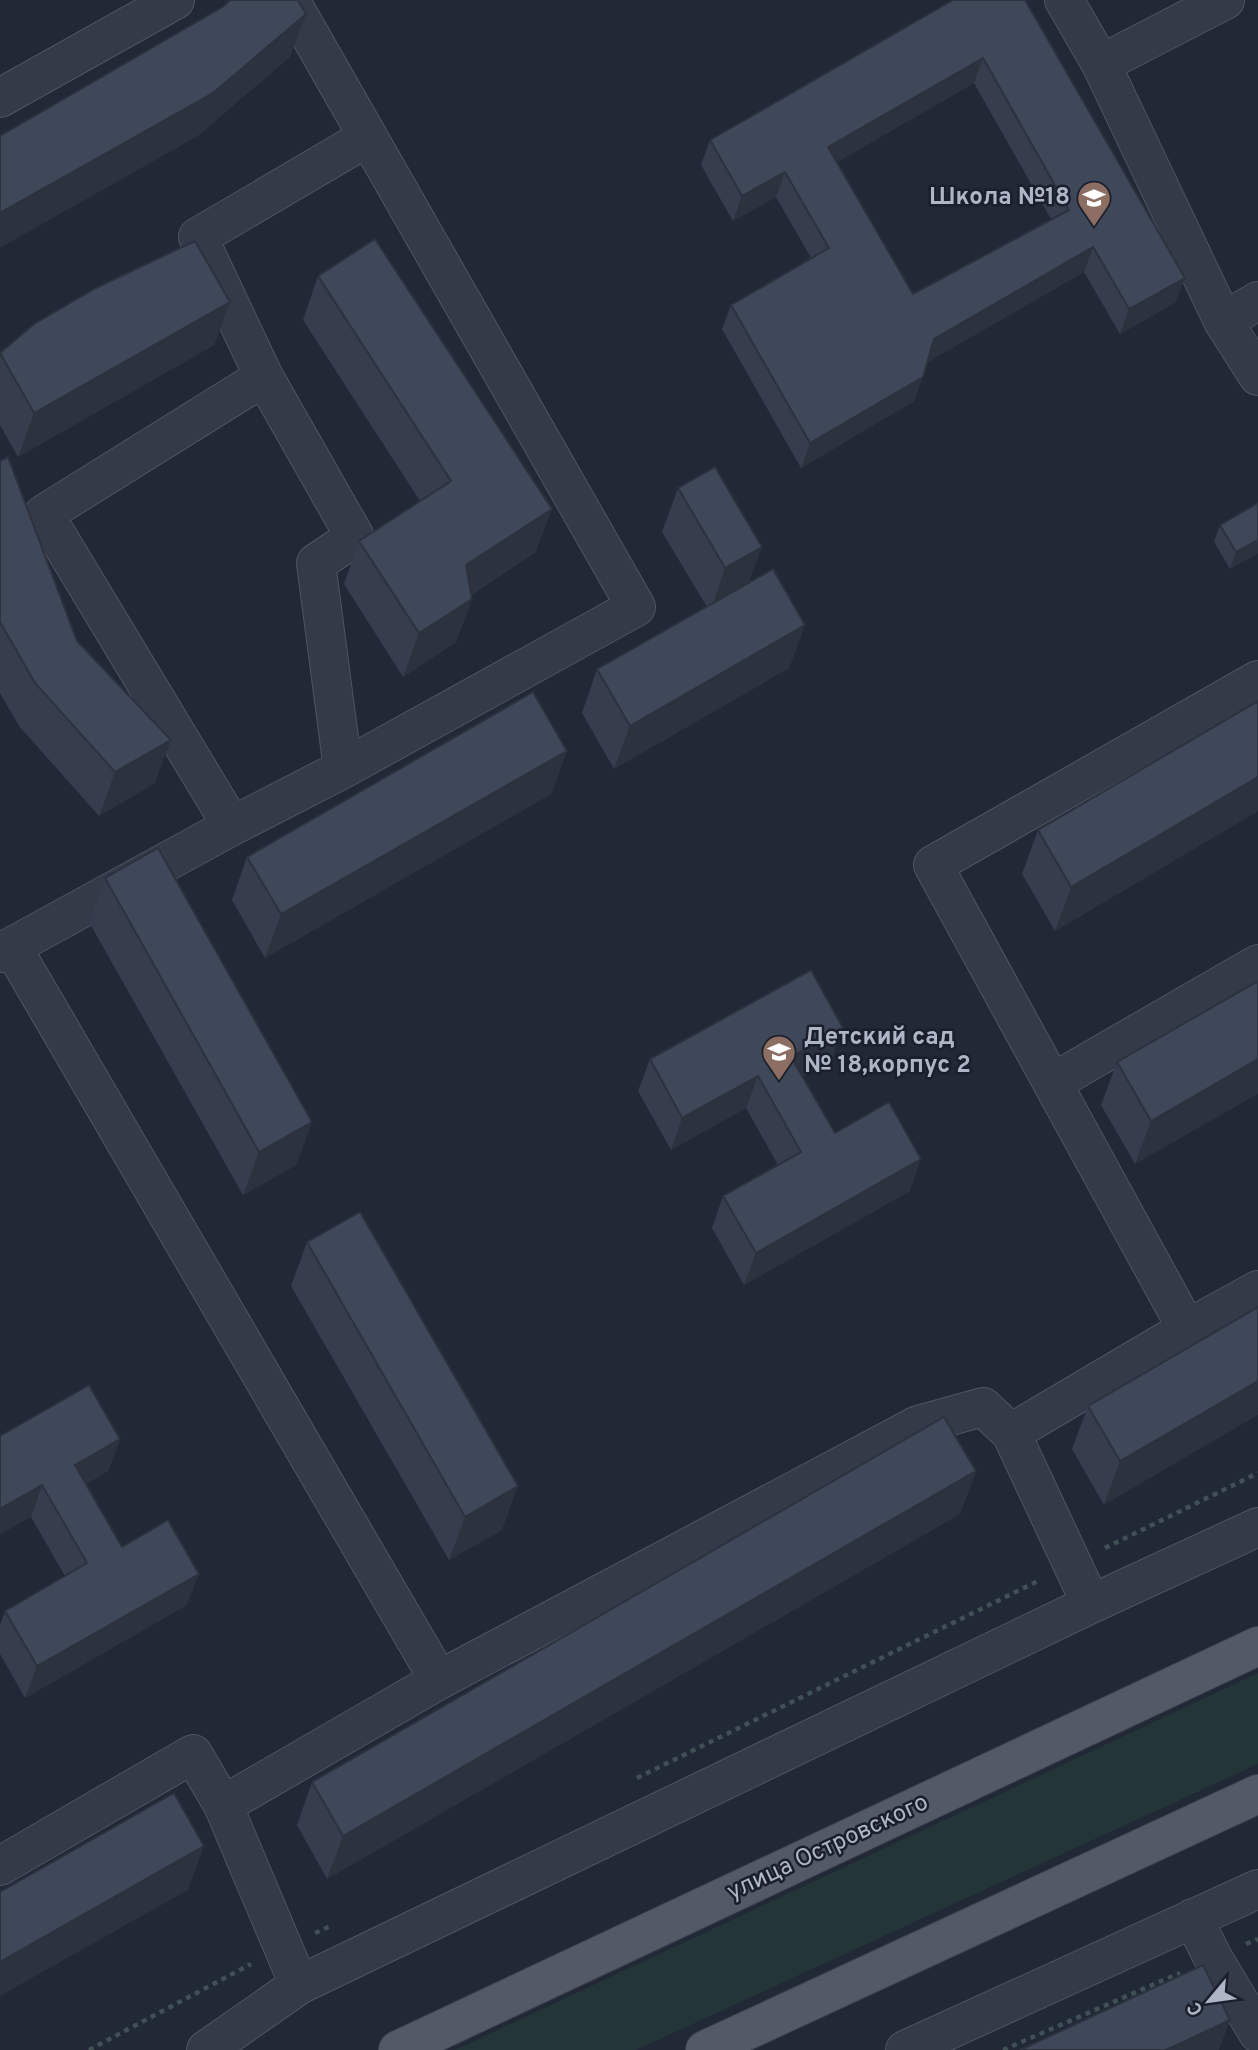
<svg xmlns="http://www.w3.org/2000/svg" width="1258" height="2050" viewBox="0 0 1258 2050" font-family="Overpass,sans-serif">
	<style>
		.green { fill: #243538 }
		.lines { fill: none; stroke-linecap: round; stroke-linejoin: round }
		.minor-casing { stroke: #4f5562; stroke-width: 40 }
		.major-casing { stroke: #3e4350; stroke-width: 40 }
		.path { stroke: #405055; stroke-width: 4.5; stroke-dasharray: 5 5; stroke-linecap: butt }
		.minor { stroke: #343a47; stroke-width: 38 }
		.major { stroke: #525967; stroke-width: 38 }
		.wall { fill: #363e4d; fill-rule: evenodd }
		.shaded-wall { fill: #2c323e }
		.building { fill: #3f4859; stroke: #2c323e; stroke-width: 2; fill-rule: evenodd }
		.labels { text-anchor: middle; dominant-baseline: central; stroke-width: 5; stroke-linejoin: round; paint-order: stroke }
		.poi-label { font-size: 24px; font-weight: bold; fill: #aeb5c4; stroke: #1a1f2b; text-anchor: end }
		.street-label { font-size: 24px; fill: #aeb5c4; stroke: #1a1f2b }
	</style>
	<rect width="100%" height="100%" fill="#212836"/>
	<!-- green -->
	<path class="green" d="M1258 1673V1764L636 2050H455Z"/>
	<g class="lines">
		<!-- minor casing -->
		<g class="minor-casing">
			<path id="minor" d="M1064 0 1101 64
				M1225 0 1101 64 1223 321 1258 376
				M0 98 175 0
				M1223 321 1258 301
				M264 377 198 237 368 137
				M232 826 44 514 264 377 355 537 316 563 343 769
				M12 947 439 1680 223 1805 299 1985
				M0 953 232 826 343 769 636 607 290 0
				M1052 1083 1258 964
				M1187 1329 933 865 1258 680
				M1011 1433 1091 1604
				M439 1680 918 1425 983 1407 1011 1433 1187 1329 1258 1290
				M0 1866 193 1754 223 1805
				M1193 1918 1213 1958 1258 2033
				M206 2050 299 1985 1091 1604 1258 1527
				M905 2050 1258 1889"/>
		</g>
		<!-- major casing -->
		<g class="major-casing">
			<path id="major" d="M398 2050 1258 1646
				M705 2050 1258 1794"/>
		</g>
		<!-- path -->
		<path class="path" d="M1105 1548 1258 1473
			M637 1778 1040 1580
			M315 1933 333 1925
			M1246 1944 1258 1939
			M89 2050 251 1964
			M1003 2050 1180 1973"/>
		<!-- minor -->
		<use href="#minor" class="minor"/>
		<!-- major -->
		<use href="#major" class="major"/>
	</g>
	<!-- wall -->
	<path class="wall" d="M953 0 1176 302 1120 334 1084 272 927 362 914 401 801 468 722 329 731 305 811 258 776 197 733 221 701 165 710 140ZM974 83 1051 219 913 294 837 162Z
		M318 276 536 552 471 595 472 599 456 642 403 677 344 584 359 541 420 501 303 320Z
		M230 302 214 345 18 457 0 425V353Z
		M0 461 77 641 155 783 99 816 19 726 0 693Z
		M678 488 749 583 805 625 789 668 614 769 582 713 597 669 707 607 662 532Z
		M1258 503V553L1230 569 1214 542 1220 525Z
		M1258 701V811L1055 931 1022 874 1038 830Z
		M567 751 551 794 265 958 232 900 247 857Z
		M105 878 312 1122 296 1165 243 1195 89 922Z
		M1258 981 1135 1164 1101 1105 1117 1062Z
		M650 1059 832 1060 802 1077 835 1133 910 1191 744 1285 712 1228 723 1196 778 1165 746 1108 671 1150 638 1091Z
		M307 1242 502 1530 449 1560 291 1286Z
		M1258 1307 1104 1505 1072 1449 1088 1406Z
		M0 1436 120 1439 108 1471 86 1484 122 1547 187 1605 25 1698 0 1654V1625L5 1611 65 1576 31 1517 0 1534Z
		M976 1471 960 1514 327 1879 297 1825 312 1782Z"/>
	<!-- shaded-wall -->
	<path class="shaded-wall" d="M306 14 290 57 198 136 0 248V213Z
		M983 58 974 83 819 172 828 147Z
		M785 172 776 197 733 221 742 196Z
		M1093 247 1084 272 925 364 934 339Z
		M1185 278 1176 302 1120 334 1129 309Z
		M230 302 214 345 18 457 34 413Z
		M923 377 914 401 801 468 810 443Z
		M552 509 536 552 450 608 466 565Z
		M1258 540V553L1230 569 1236 552Z
		M762 547 746 590 710 612 725 568Z
		M472 599 456 642 403 677 419 633Z
		M805 625 789 668 614 769 630 726Z
		M171 740 155 783 99 816 115 772Z
		M567 751 551 794 265 958 281 914Z
		M1258 777V811L1055 931 1071 887Z
		M843 1028 832 1060 780 1089 791 1057Z
		M1258 1059V1094L1135 1164 1151 1121Z
		M758 1076 746 1108 671 1150 682 1118Z
		M312 1122 296 1165 243 1195 259 1152Z
		M921 1159 910 1191 744 1285 756 1253Z
		M1258 1381V1415L1104 1505 1120 1461Z
		M120 1439 108 1471 63 1497 75 1465Z
		M976 1471 960 1514 327 1879 343 1836Z
		M42 1485 31 1517 0 1534V1509Z
		M518 1486 502 1530 449 1560 465 1517Z
		M199 1574 187 1605 25 1698 37 1666Z
		M204 1846 188 1890 0 1996V1962Z
		M1230 2020 1219 2050H1166Z"/>
	<!-- building -->
	<path class="building" d="M230 0H298L306 14 213 93 0 213V136L224 6Z
		M953 0H1025L1185 278 1129 309 1093 247 934 339 923 377 810 443 731 305 829 248 785 172 742 196 710 140ZM983 58 1069 210 913 294 828 147Z
		M375 239 552 509 466 565 472 599 419 633 359 541 451 481 318 276Z
		M195 241 230 302 34 413 0 353 34 324 96 288Z
		M8 457 77 641 171 740 115 772 35 683 0 622V461Z
		M715 467 762 547 725 568 678 488Z
		M1258 503V540L1236 552 1220 525Z
		M773 569 805 625 630 726 597 669Z
		M533 692 567 751 281 914 247 857Z
		M1258 701V777L1071 887 1038 830Z
		M158 848 312 1122 259 1152 105 878Z
		M811 970 843 1028 791 1057 835 1133 889 1102 921 1159 756 1253 723 1196 801 1152 758 1076 682 1118 650 1059Z
		M1258 981V1059L1151 1121 1117 1062Z
		M360 1212 518 1486 465 1517 307 1242Z
		M1258 1307V1381L1120 1461 1088 1406Z
		M89 1385 120 1439 75 1465 122 1547 168 1520 199 1574 37 1666 5 1611 87 1563 42 1485 0 1509V1436Z
		M944 1417 976 1471 343 1836 312 1782Z
		M174 1793 204 1846 0 1962V1892Z
		M1203 1965 1230 2020 1166 2050H1020Z"/>
	<!-- icons -->
	<defs>
		<g id="school-pin" transform="scale(1.75)"><path d="M0 17L-7.5 6A9.5 9.5 0 1 1 7.5 6Z" fill="#8d6e63" stroke="#1a1f2b"/><path d="M0-5L7-2L0 1L-7-2ZM-4 1L0 2.5L4 1V4Q0 6-4 4Z" fill="#fff"/></g>
	</defs>
	<g fill-rule="evenodd">
		<use href="#school-pin" x="1094" y="198"/>
		<use href="#school-pin" x="779" y="1052"/>
	</g>
	<g class="labels">
		<!-- poi labels -->
		<g class="poi-label">
			<text x="1070" y="198">Школа №18</text>
			<text x="804" y="1038" text-anchor="start">Детский сад<tspan x="804" dy="28">№ 18,корпус 2</tspan></text>
		</g>
		<!-- street labels -->
		<g class="street-label">
			<text transform="translate(828 1848) rotate(-25)">улица Островского</text>
		</g>
	</g>
	<!-- north arrow -->
	<g transform="translate(1209 2001) rotate(241)" stroke="#1a1f2b" stroke-width="5" paint-order="stroke">
	<path d="M0-5L12 26L0 18L-12 26Z" fill="#aeb5c4"/>
	<text y="-10" font-size="19" font-weight="bold" text-anchor="middle" fill="#aeb5c4">С</text>
	</g>
</svg>
